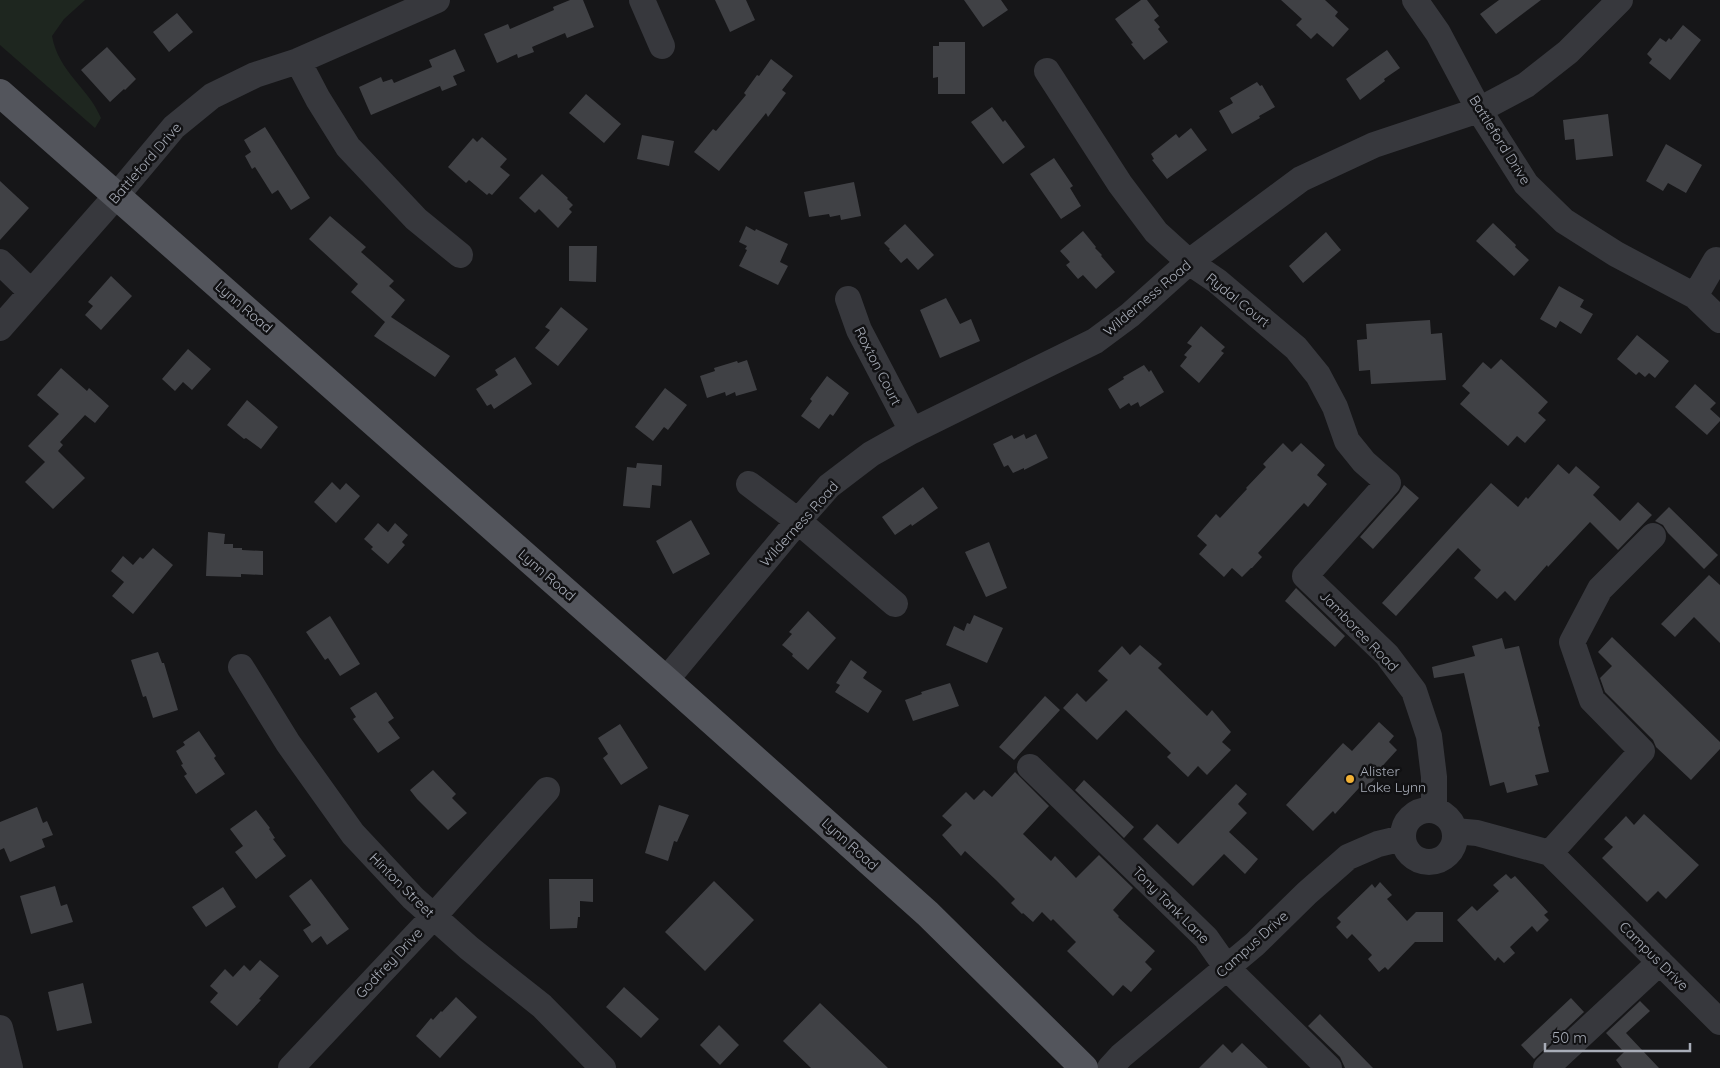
<svg xmlns="http://www.w3.org/2000/svg" width="1720" height="1068" viewBox="0 0 1720 1068" font-family="Quicksand,sans-serif">
	<style>
		.green { fill: #1e261f }
		.building { fill: #404145 }
		.lines { fill: none; stroke-linecap: round; stroke-linejoin: round }
		.minor { stroke: #37383d; stroke-width: 26 }
		.major { stroke: #53555c; stroke-width: 28 }
		.poi-dot { fill: #f2b134; stroke: #111113; stroke-width: 2 }
		.labels { text-anchor: middle; dominant-baseline: central; stroke-width: 5; stroke-linejoin: round; paint-order: stroke }
		.street-label { font-size: 14px; fill: #a8adb8; stroke: #111113 }
		.poi-label { font-size: 14px; fill: #a8adb8; stroke: #111113; text-anchor: start }
	</style>
	<rect width="100%" height="100%" fill="#161618"/>
	<!-- green -->
	<path class="green" d="M0 0H85L64 19 52 36C59 73 88 87 101 118L95 128 0 45Z"/>
	<!-- building -->
	<path class="building" d="M570 0H583L594 27 567 38 565 33 532 47 534 52 518 58 517 54 497 63 484 34 508 24 510 29 554 10 553 7Z
		M715 0H746L755 20 730 32Z
		M964 0H1001L1008 10 983 27Z
		M1141 0H1147L1159 16 1154 20 1160 27 1158 29 1168 42 1144 60 1131 44 1133 43 1115 19Z
		M1281 0H1325L1338 12 1335 16 1349 29 1333 47 1317 33 1311 39 1296 25 1302 19Z
		M1499 0H1541L1496 34 1480 14Z
		M177 13 193 32 169 52 153 32Z
		M1683 25 1701 40 1670 80 1649 63 1652 59 1647 54 1660 38 1666 42 1669 38 1671 40Z
		M939 42H965V94H938V77L933 78V46H939Z
		M107 47 136 79 125 90 124 89 110 102 81 70Z
		M455 49 465 71 453 76 457 85 442 91 440 86 371 115 359 87 381 77 383 82 392 79 394 83 432 67 429 60Z
		M1387 50 1400 68 1384 79 1385 81 1360 100 1346 79Z
		M771 59 793 76 782 90 786 93 768 117 766 113 719 171 694 152 713 129 716 131 746 95 744 93 757 75 759 76Z
		M1257 82 1260 86 1262 85 1275 107 1259 116 1260 118 1232 134 1219 111 1233 103 1230 98Z
		M586 94 621 124 604 143 569 113Z
		M992 107 1003 122 1005 120 1025 147 1003 164 971 122Z
		M1608 114 1613 156 1576 160 1574 139 1565 140 1563 120Z
		M265 127 310 198 291 210 278 190 272 194 255 167 252 169 245 156 251 152 244 140Z
		M1191 128 1207 150 1167 179 1152 160 1154 159 1151 154 1176 134 1179 138Z
		M642 135 674 141 669 166 637 159Z
		M482 137 507 159 500 167 510 175 492 195 489 193 487 195 469 180 466 183 448 167 473 138 477 142Z
		M1666 144 1702 165 1686 193 1668 183 1663 191 1646 181Z
		M1054 158 1073 186 1070 188 1081 206 1061 219 1030 174Z
		M542 174 568 198 567 199 573 205 569 209 572 212 558 228 539 209 535 213 519 198Z
		M0 181 29 208 0 240Z
		M854 182 861 216 841 220 840 215 830 217 829 214 809 217 804 192Z
		M330 216 366 247 361 252 394 281 389 286 405 300 391 317 450 356 435 377 374 336 385 322 351 292 358 284 309 239Z
		M1493 223 1516 245 1515 247 1529 260 1514 276 1476 241Z
		M905 224 934 255 918 270 907 258 901 263 889 250 890 249 884 243Z
		M746 226 755 231 756 229 788 244 780 262 788 266 778 285 739 266 747 250 745 249 747 246 739 242Z
		M1083 231 1096 247 1095 248 1102 255 1101 256 1115 272 1096 289 1083 275 1078 279 1066 265 1070 262 1060 251Z
		M1326 232 1341 250 1303 283 1289 266Z
		M569 246H597L596 282 569 281Z
		M111 276 132 296 101 330 85 315 93 306 88 302Z
		M1559 286 1584 300 1580 307 1593 314 1581 334 1560 321 1556 328 1540 319Z
		M946 298 960 324 971 319 980 341 940 358 920 310Z
		M561 307 588 329 558 366 535 348 550 330 545 327Z
		M1430 320 1431 334 1442 333 1446 380 1371 384 1370 370 1359 371 1357 340 1367 339 1366 324Z
		M1201 326 1225 347 1221 351 1224 353 1199 383 1180 366 1187 357 1184 355 1192 346 1187 343Z
		M1637 335 1669 361 1655 378 1649 373 1645 377 1639 372 1636 375 1617 359Z
		M188 349 211 369 192 390 183 382 175 391 162 379Z
		M515 357 532 384 494 409 491 404 487 406 476 389 498 375 495 370Z
		M1501 359 1548 402 1538 413 1546 420 1525 443 1517 436 1508 446 1460 404 1470 393 1462 386 1483 362 1491 369Z
		M747 360 757 390 736 396 735 392 726 396 725 392 707 398 700 376 715 371 714 368 737 361 738 363Z
		M1144 365 1149 372 1151 370 1164 392 1140 407 1138 402 1131 406 1129 403 1120 409 1108 389 1124 379 1123 377Z
		M61 368 87 391 89 388 109 406 95 423 85 415 60 442 63 445 58 451 85 478 53 509 25 482 45 462 28 446 59 414 37 395Z
		M827 376 849 393 833 416 830 414 819 429 801 416 812 401 810 399Z
		M1695 384 1716 403 1710 409 1720 418V421L1707 435 1675 407Z
		M665 388 687 405 668 430 664 427 653 441 635 427Z
		M247 400 278 427 261 449 246 438 244 439 227 425Z
		M1024 434 1026 439 1036 434 1048 458 1024 470V468L1013 473 1008 465 1004 467 993 444 1012 435 1014 439Z
		M1283 443 1292 452 1301 443 1325 465 1317 475 1327 484 1308 507 1304 503 1258 553 1262 557 1252 568H1251L1242 577 1232 568 1224 577 1199 554 1207 545 1197 536 1216 514 1220 518 1247 489 1246 488 1266 467 1263 464Z
		M637 463 662 465 661 486 652 485 650 508 623 506 627 467 636 468Z
		M1558 464 1569 474 1576 466 1600 487 1593 495 1620 521 1638 502 1652 515 1618 550 1590 522 1548 567 1547 565 1515 601 1505 591 1497 599 1474 578 1481 570 1458 548 1396 616 1382 603 1491 483 1518 507 1526 497 1528 499Z
		M332 482 340 490 346 483 360 496 336 523 314 502Z
		M1404 485 1419 498 1373 549 1360 537 1399 493Z
		M923 487 938 508 912 526 911 524 895 535 882 517Z
		M1669 507 1718 555 1704 569 1668 533 1663 525 1655 521Z
		M691 520 710 554 673 574 656 541Z
		M378 523 388 532 395 523 408 535 402 542 405 545 388 564 371 549 373 547 364 539Z
		M208 532 225 534 224 544H233V548H242V550L263 551V575L241 574V577L206 576Z
		M989 542 1007 588 986 597 965 552Z
		M153 548 173 565 133 614 112 596 124 582 111 571 123 556 133 565 140 557 143 559Z
		M1709 575 1720 585V643L1694 617 1675 637 1661 624Z
		M1296 588 1345 636 1335 647 1285 601Z
		M808 611 836 638 808 670 792 656 793 654 782 645 792 634 789 632Z
		M974 615 1003 628 987 663 946 645 954 626 964 631 967 623 970 624Z
		M330 616 360 664 340 676 328 658 325 660 306 632Z
		M1612 637 1720 742V749L1691 780 1656 747 1653 740 1605 692 1600 678 1612 666 1598 652Z
		M1502 638 1505 649 1519 646 1540 726 1538 727 1549 772 1535 775 1538 785 1507 793 1504 782 1490 786 1464 673 1434 678 1432 667 1475 656 1472 646Z
		M1140 645 1162 664 1158 668 1207 716 1212 710 1231 732 1222 742 1231 750 1207 775 1198 766 1188 777 1167 757 1171 753 1126 710 1097 740 1063 708 1077 693 1086 702 1108 680 1098 671 1122 646 1130 655Z
		M158 652 162 663H164L178 710 153 718 146 696 143 697 131 660Z
		M851 660 867 672 863 678 882 691 868 713 835 692 840 685 836 683Z
		M950 683 959 706 913 721 905 700 922 694 921 692Z
		M376 692 394 718 388 722 400 738 378 753 353 719 356 717 350 708Z
		M1045 696 1060 710 1014 760 999 747Z
		M1379 722 1394 736 1389 742 1397 750 1375 774 1377 776 1363 792 1359 788 1335 814 1333 811 1313 831 1286 805 1343 743 1352 751Z
		M620 724 648 768 621 785 603 758 608 754 598 738Z
		M199 731 216 756 214 758 225 774 196 794 184 776 187 774 181 765 183 764 176 751 185 745 183 742Z
		M433 770 456 794 452 798 467 813 448 830 417 799 410 790Z
		M1015 772 1049 806 1023 834 1051 861 1055 856 1076 878 1099 855 1133 888 1113 910 1119 916 1118 917 1155 951 1145 962 1152 969 1131 992 1123 985 1113 996 1067 951 1076 942 1053 919 1051 921 1042 912 1033 922 1023 913 1022 914 1011 903 1015 899 996 880 965 851 961 856 942 835 952 825 942 816 966 792 974 800 984 790 992 797Z
		M1084 780 1134 827 1124 838 1075 790Z
		M1236 784 1247 794 1238 804 1247 813 1229 832 1258 859 1245 874 1224 854 1193 886 1143 839 1157 824 1178 844Z
		M659 805 689 815 677 842 674 841 668 861 645 853Z
		M37 807 43 823 47 821 53 835 42 839 45 847 10 862 4 848 0 850V822Z
		M256 810 270 828 269 829 275 838 273 839 286 856 256 879 235 852 243 846 230 829Z
		M1644 814 1699 865 1666 899 1658 891 1647 902 1602 858 1613 847 1604 839 1626 816 1634 825Z
		M1506 874 1511 879 1515 876 1548 912 1544 915 1549 920 1537 932 1532 926 1510 947 1515 953 1504 963 1498 957 1495 961 1457 920 1472 906 1477 911 1499 891 1493 885Z
		M311 879 349 929 327 945 321 936 312 943 303 930 311 925 289 896Z
		M549 879H593V902L580 901V917H578L577 928 550 929Z
		M714 881 754 920 705 971 665 932Z
		M1380 882 1392 895 1387 899 1407 921 1416 912H1443V942H1415L1388 970 1385 967 1379 972 1368 959 1372 955 1352 934 1347 939 1336 927 1341 922 1337 918 1372 884 1375 888Z
		M55 886 61 906 67 904 73 922 31 934 20 896Z
		M223 887 236 907 206 927 192 907Z
		M260 960 279 976 259 999 261 1000 237 1026 210 1002 218 993 210 986 225 969 233 977 244 965 250 971Z
		M83 983 92 1023 57 1031 48 992Z
		M624 987 659 1019 641 1038 606 1007Z
		M456 997 477 1017 440 1058 416 1036 431 1018 433 1020 441 1011 442 1012Z
		M1571 998 1584 1012 1534 1059 1521 1045Z
		M1640 1001 1650 1011 1626 1033 1659 1068H1622L1616 1060 1624 1052 1606 1033Z
		M820 1003 888 1068H811L783 1041Z
		M1320 1014 1373 1068H1345L1340 1057 1308 1026Z
		M719 1025 739 1045 720 1065 700 1045Z
		M1242 1043 1268 1068H1199L1223 1044 1232 1053Z"/>
	<g class="lines">
		<!-- minor -->
		<path class="minor" d="M642 0 662 46
			M1415 0 1438 33 1479 110 1526 184 1564 221 1616 254 1695 296 1720 320
			M298 61 318 99 348 147 416 219 460 255
			M1047 71 1120 184 1156 232 1189 262 1217 281 1296 348 1318 375 1335 407 1347 441 1364 462 1388 483 1305 576 1387 655 1414 691 1429 736 1434 777V809
			M0 262 31 292
			M1695 296 1716 260
			M848 299 859 330 912 431
			M0 328 117 195 174 127 212 96 255 75 298 61 437 0
			M749 484 798 521 895 604
			M241 667 288 743 353 834 413 898 469 948 542 1006 603 1068
			M666 680 798 521 829 486 871 454 912 431 1095 341 1130 315 1189 262 1301 179 1374 145 1479 110 1526 85 1568 52 1620 0
			M1030 767 1206 938 1227 968 1329 1068
			M1403 836a26 26 0 1 1 52 0a26 26 0 1 1-52 0Z
			M1455 831 1477 833 1550 853 1720 1022
			M1550 853 1642 751 1592 700 1572 642 1600 589 1653 536
			M0 1028 10 1068
			M291 1068 433 917 547 790
			M1110 1068 1121 1056 1255 944 1307 893 1348 857 1378 844 1403 838
			M1546 1068 1660 962"/>
		<!-- major -->
		<path class="major" d="M0 93 666 680 928 914 1084 1068"/>
	</g>
	<!-- markers -->
	<circle class="poi-dot" cx="1350" cy="779" r="5"/>
	<g class="labels">
		<!-- street labels -->
		<g class="street-label">
			<text transform="translate(1500 140) rotate(58)">Battleford Drive</text>
			<text transform="translate(145 163) rotate(-49)">Battleford Drive</text>
			<text transform="translate(1147 298) rotate(-40)">Wilderness Road</text>
			<text transform="translate(1238 300) rotate(39)">Rydal Court</text>
			<text transform="translate(244 307) rotate(41)">Lynn Road</text>
			<text transform="translate(878 366) rotate(63)">Roxton Court</text>
			<text transform="translate(799 524) rotate(-48)">Wilderness Road</text>
			<text transform="translate(547 575) rotate(41)">Lynn Road</text>
			<text transform="translate(1359 631) rotate(46)">Jamboree Road</text>
			<text transform="translate(850 844) rotate(42)">Lynn Road</text>
			<text transform="translate(402 885) rotate(45)">Hinton Street</text>
			<text transform="translate(1171 905) rotate(45)">Tony Tank Lane</text>
			<text transform="translate(1252 944) rotate(-42)">Campus Drive</text>
			<text transform="translate(1654 956) rotate(45)">Campus Drive</text>
			<text transform="translate(389 963) rotate(-47)">Godfrey Drive</text>
		</g>
		<!-- poi labels -->
		<g class="poi-label">
			<text x="1360" y="771">Alister<tspan x="1360" dy="16">Lake Lynn</tspan></text>
		</g>
	</g>
	<!-- scale -->
	<path d="M1545 1043v8h145v-8" fill="none" stroke="#a8adb8" stroke-width="2.5"/>
	<text x="1552" y="1043" font-size="15" fill="#a8adb8" stroke="#111113" stroke-width="4" paint-order="stroke">50 m</text>
</svg>
